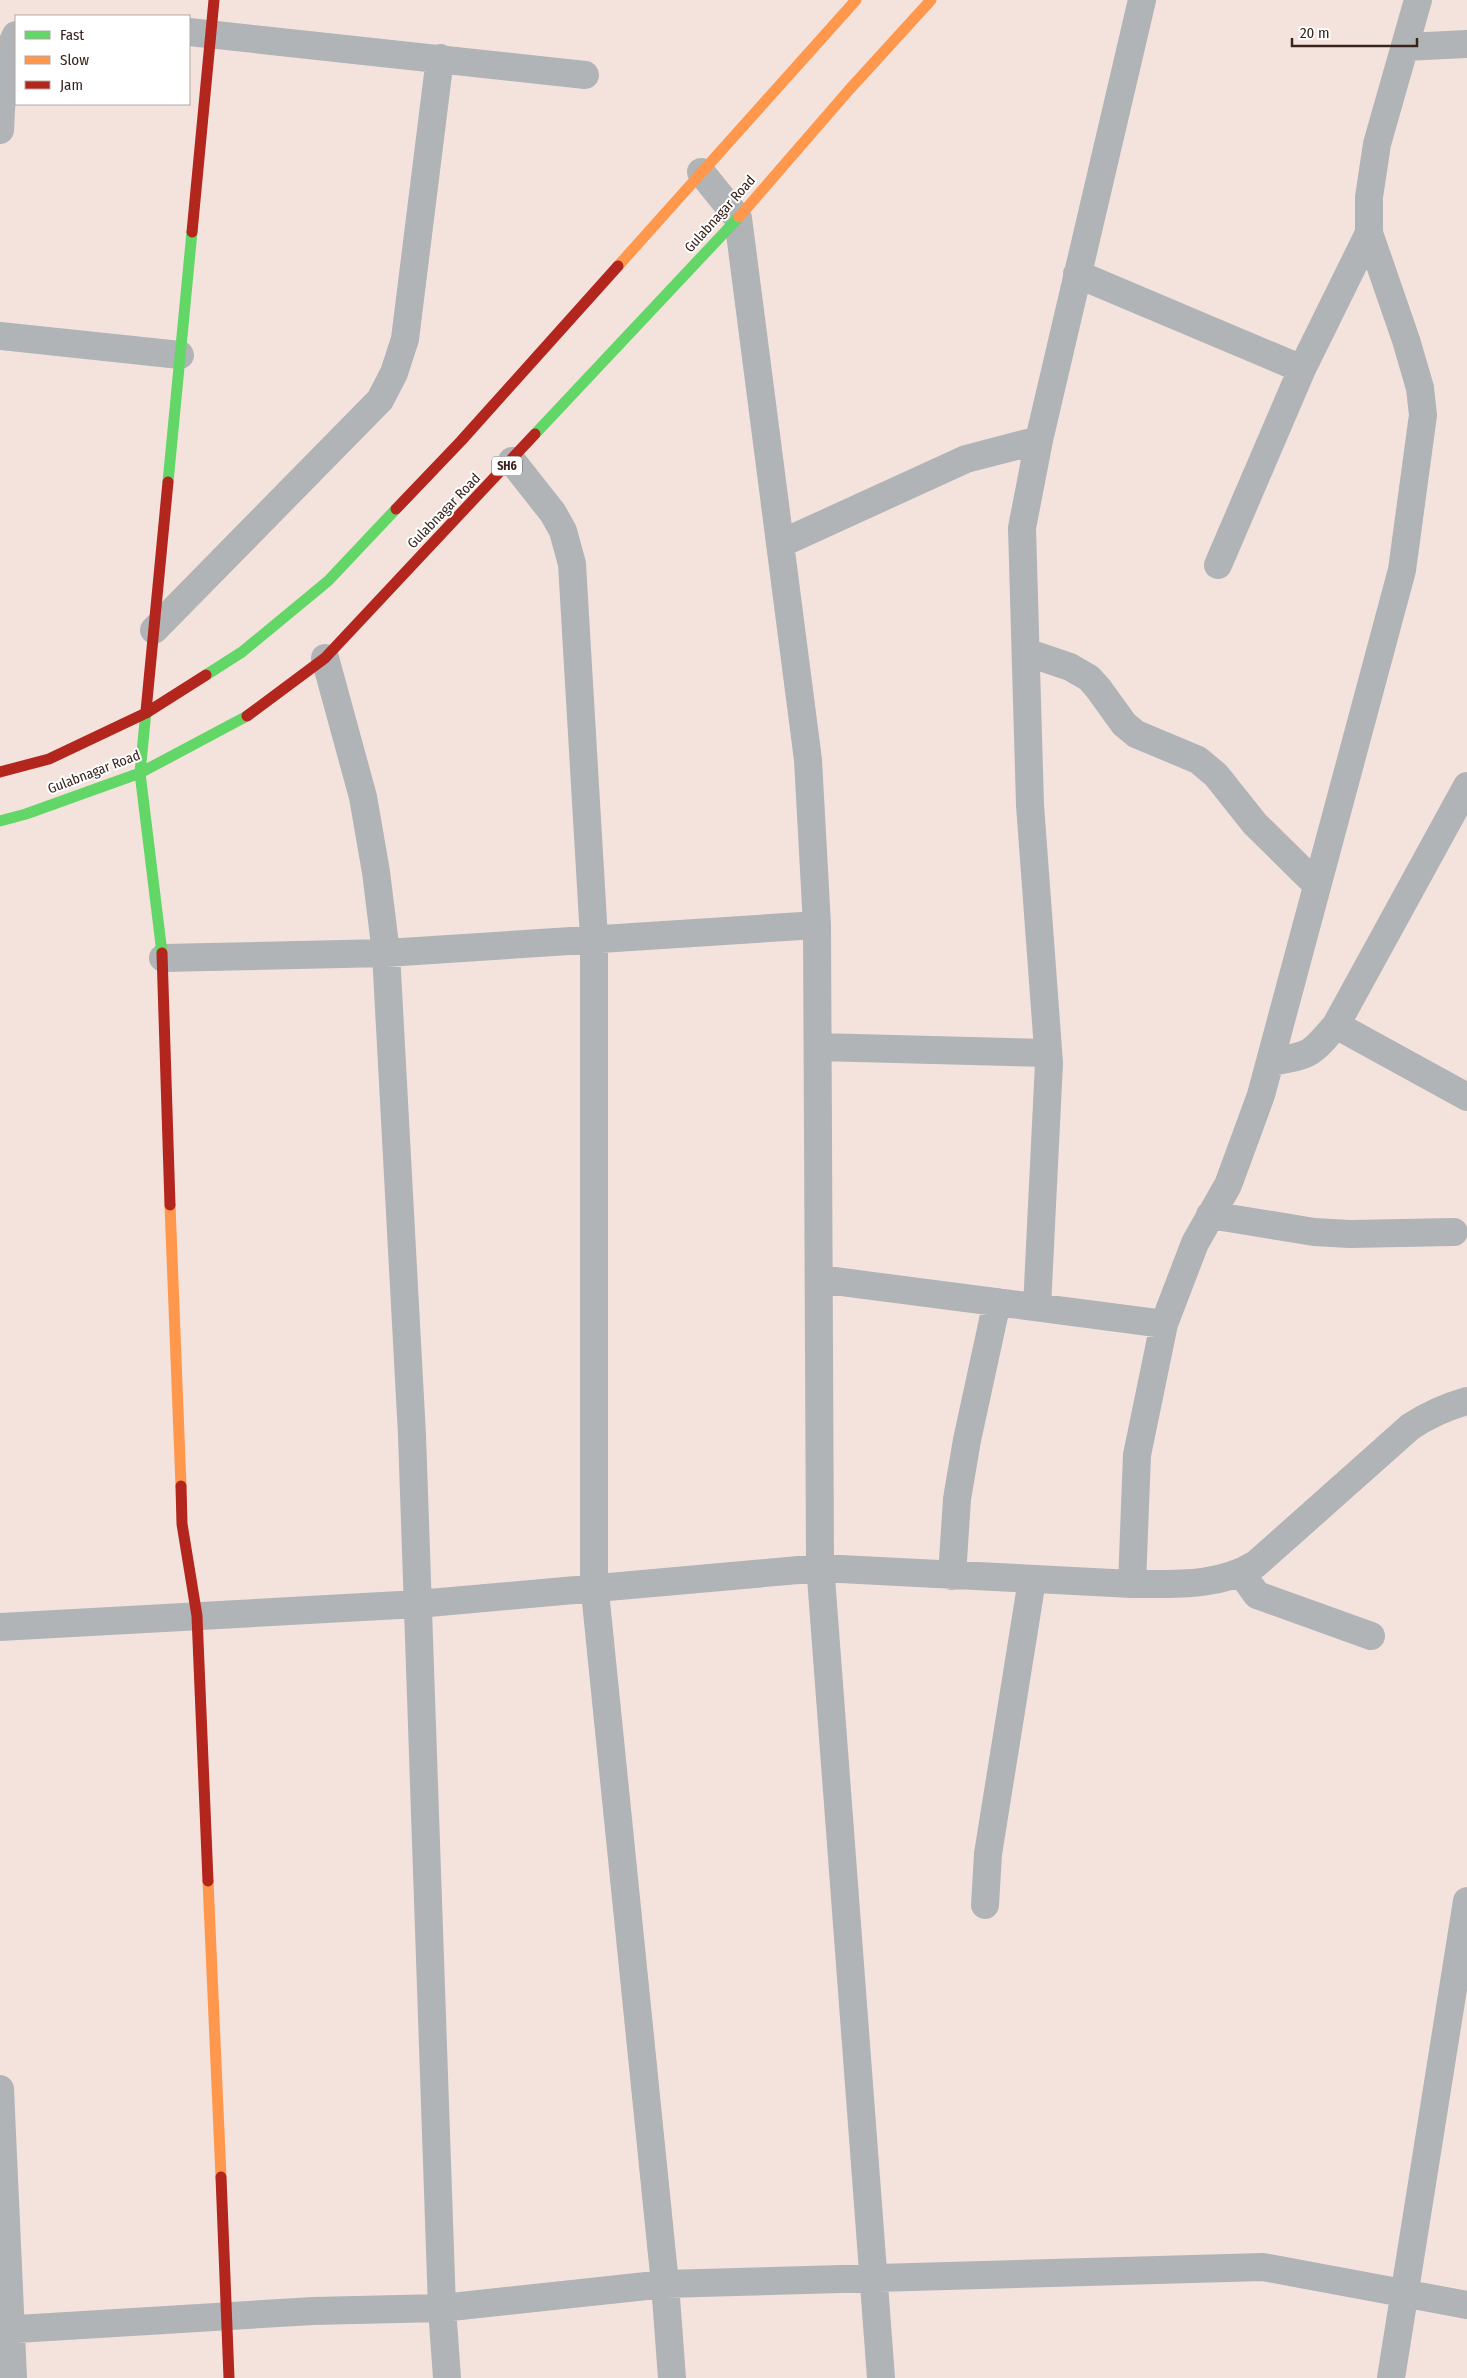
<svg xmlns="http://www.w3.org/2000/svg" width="1467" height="2378" viewBox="0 0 1467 2378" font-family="'Fira Sans Condensed',sans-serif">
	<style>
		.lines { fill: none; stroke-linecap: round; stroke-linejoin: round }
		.street { stroke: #b0b4b7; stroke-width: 28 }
		.fast { stroke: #63d668; stroke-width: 11 }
		.slow { stroke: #ff974d; stroke-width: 11 }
		.jam { stroke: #b3261e; stroke-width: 11 }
		.labels { text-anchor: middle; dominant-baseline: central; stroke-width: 4; stroke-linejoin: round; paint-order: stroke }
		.shield { fill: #fff; stroke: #746660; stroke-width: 1 }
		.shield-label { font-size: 12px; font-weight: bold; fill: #38241c }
		.street-label { font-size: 14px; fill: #38241c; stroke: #fff }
	</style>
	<rect width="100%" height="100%" fill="#f4e3dc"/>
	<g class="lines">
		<!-- street -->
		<path class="street" d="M189 32 585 75
			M1405 47 1467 44
			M0 130C2 98 1 64 16 35
			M701 172 738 218 808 760 817 925 820 1564 881 2378
			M1077 274 1302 369
			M0 336 180 355
			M512 461 553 513 563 531 572 564 594 938V1582L665 2284 672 2378
			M780 544 966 459 1039 440
			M1218 565 1302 369 1369 233
			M154 630 380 400 394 373 405 339 440 58
			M1026 652 1070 667 1089 678 1098 688 1124 724 1136 734 1198 760 1216 775 1255 824 1317 885
			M325 658 363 797 376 872 386 953 412 1435 442 2308 447 2378
			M163 958 386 953 817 925
			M1336 1025 1467 1097
			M818 1047 1048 1053
			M1271 1062C1310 1055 1310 1056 1336 1025L1467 786
			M1210 1215 1314 1232 1350 1234 1454 1232
			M819 1279 1164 1324
			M1037 1307 1049 1063 1030 805 1022 528 1039 440 1142 0
			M1241 1573 1257 1595 1371 1636
			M952 1576 957 1499 967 1440 997 1302
			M1132 1584 1137 1455 1164 1324 1195 1243 1228 1185 1261 1095 1402 570 1423 415 1420 388 1406 340 1369 233V197L1377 144 1418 0
			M0 1627 418 1604 821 1568 1132 1584C1175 1584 1219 1587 1256 1564L1410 1427C1428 1415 1446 1407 1467 1401
			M985 1905 988 1854 1032 1580
			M0 2089 13 2378
			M0 2330 313 2311 442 2308 665 2284 1263 2267 1467 2305
			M1391 2378 1467 1901"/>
		<!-- fast -->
		<path class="fast" d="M535 434 739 217
			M168 482 192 232
			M206 675 242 652 328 581 396 509
			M146 711 140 773 162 953
			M0 821 26 814 140 773 247 716"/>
		<!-- slow -->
		<path class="slow" d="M739 217 849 90 931 0
			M618 266 856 0
			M170 1205 181 1486
			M208 1881 221 2177"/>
		<!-- jam -->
		<path class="jam" d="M192 232 214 0
			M396 509 461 441 618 266
			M146 711 168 482
			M247 716 325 658 535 434
			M0 772 49 759 146 713 206 675
			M162 953 170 1205
			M181 1486 182 1524 197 1616 208 1881
			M221 2177 229 2378"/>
	</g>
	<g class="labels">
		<!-- shield labels -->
		<rect class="shield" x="492" y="456.5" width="30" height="19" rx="4"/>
		<g class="shield-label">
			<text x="507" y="466">SH6</text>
		</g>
		<!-- street labels -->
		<g class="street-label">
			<text transform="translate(720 214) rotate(-48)">Gulabnagar Road</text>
			<text transform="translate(444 511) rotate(-46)">Gulabnagar Road</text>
			<text transform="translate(94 772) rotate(-21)">Gulabnagar Road</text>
		</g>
	</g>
	<!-- legend -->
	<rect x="15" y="15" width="175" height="90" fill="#ffffff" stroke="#afa7a4"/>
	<rect x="25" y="31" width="25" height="8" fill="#63d668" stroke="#afa7a4"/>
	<text x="60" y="40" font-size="15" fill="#38241c">Fast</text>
	<rect x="25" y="56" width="25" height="8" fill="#ff974d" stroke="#afa7a4"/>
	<text x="60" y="65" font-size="15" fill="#38241c">Slow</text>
	<rect x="25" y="81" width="25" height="8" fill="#b3261e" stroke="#afa7a4"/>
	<text x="60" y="90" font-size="15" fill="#38241c">Jam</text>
	<!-- scale -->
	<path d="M1292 38v8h125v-8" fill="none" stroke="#38241c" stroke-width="2.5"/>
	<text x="1300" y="38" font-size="15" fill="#38241c" stroke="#ffffff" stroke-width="4" paint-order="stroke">20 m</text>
</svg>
